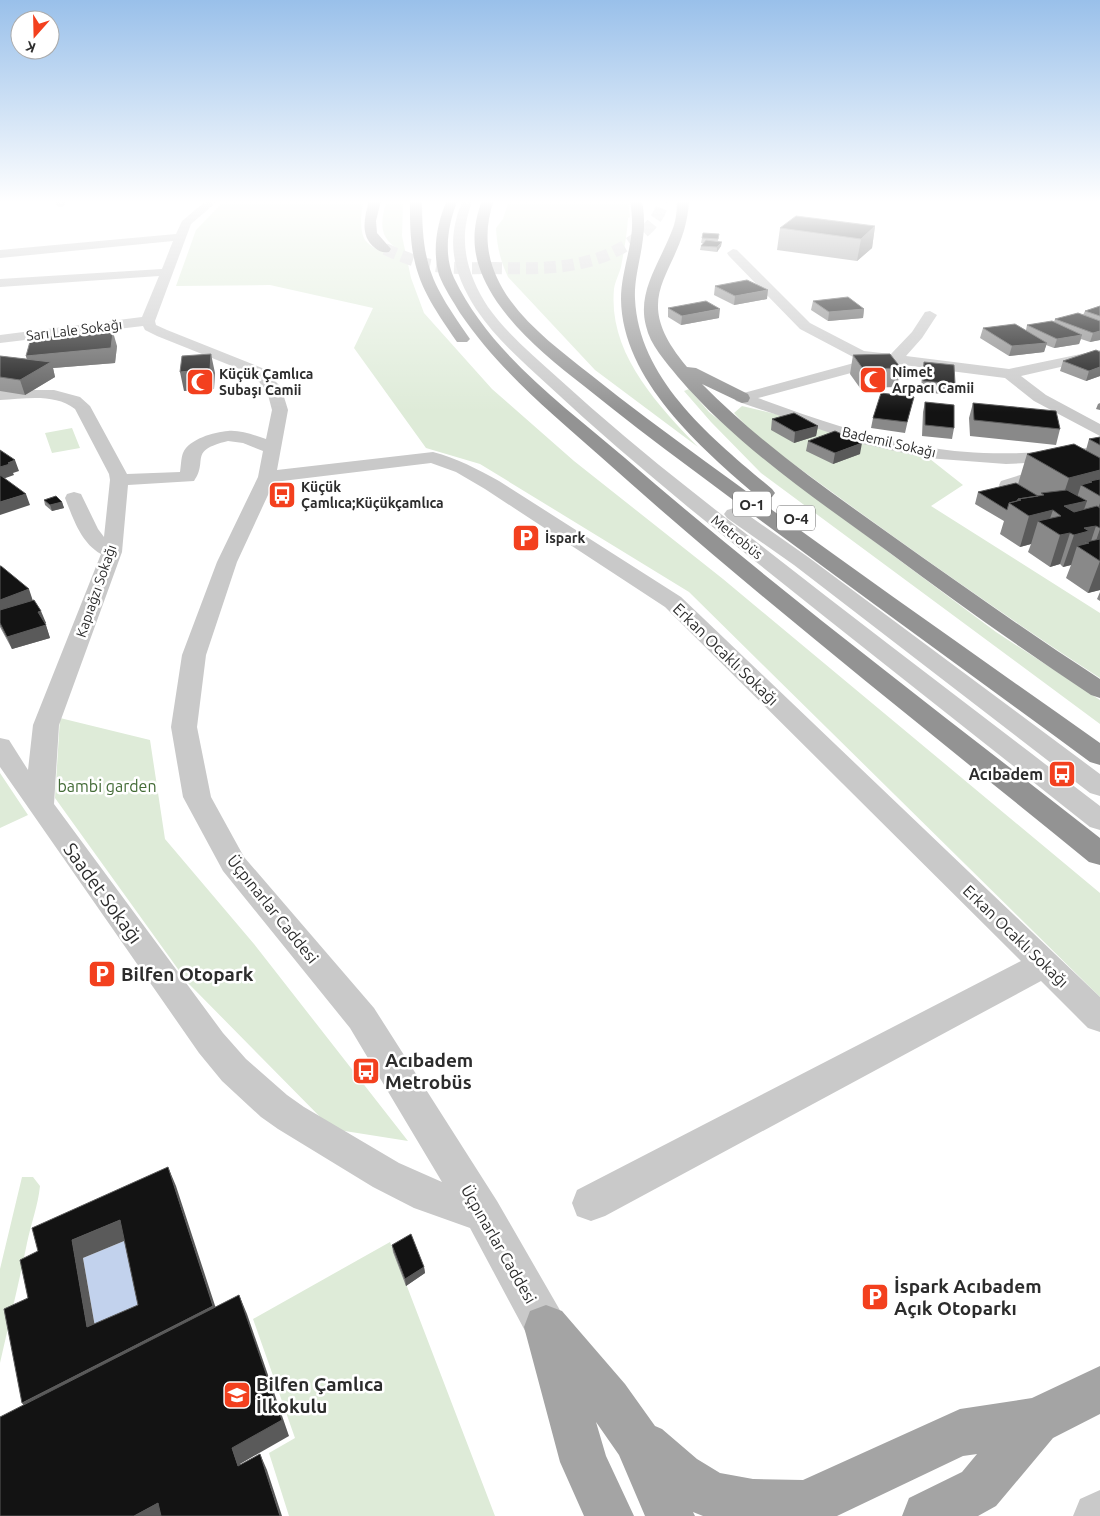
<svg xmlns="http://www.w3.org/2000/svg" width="1100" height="1516" viewBox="0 0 1100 1516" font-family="Ubuntu,sans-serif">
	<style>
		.green { fill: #deebd8 }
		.water { fill: #c2d2ed }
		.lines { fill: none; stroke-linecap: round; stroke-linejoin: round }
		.highway-tunnel { stroke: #d5d5d5; stroke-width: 12; stroke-dasharray: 12 6; stroke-linecap: butt }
		.minor { fill: #c9c9c9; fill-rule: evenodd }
		.major { fill: #a4a4a4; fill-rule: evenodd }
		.highway { fill: #939393; fill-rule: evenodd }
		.wall { fill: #898989 }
		.shaded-wall { fill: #5a5a5a }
		.building { fill: #131313; stroke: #5a5a5a; fill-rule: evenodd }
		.labels { text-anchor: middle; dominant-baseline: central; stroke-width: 5; stroke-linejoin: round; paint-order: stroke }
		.far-street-label { font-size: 14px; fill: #2c2c2c; stroke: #fff }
		.far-poi-label { font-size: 14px; font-weight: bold; fill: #2c2c2c; stroke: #fff; text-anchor: start }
		.shield { fill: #fff; stroke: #6b6b6b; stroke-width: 1 }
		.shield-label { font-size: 15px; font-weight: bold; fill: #2c2c2c }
		.street-label { font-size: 16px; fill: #2c2c2c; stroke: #fff }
		.poi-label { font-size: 16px; font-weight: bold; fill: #2c2c2c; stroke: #fff; text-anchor: end }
		.park-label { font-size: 16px; fill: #436b36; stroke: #fff }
		.near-street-label { font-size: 19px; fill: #2c2c2c; stroke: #fff }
		.near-poi-label { font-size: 19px; font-weight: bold; fill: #2c2c2c; stroke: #fff; text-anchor: start }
	</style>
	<rect width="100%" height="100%" fill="#fff"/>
	<!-- green -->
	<path class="green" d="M225 200H364C361 210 359 231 365 240 368 244 373 247 378 250L395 247C378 235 381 219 387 200H403L402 236 411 278 424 313 492 389 574 461 723 579 1100 893V997L689 592 480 464 426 448 354 348 373 308 270 285 176 286 196 230Z
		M509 200H628L630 217 628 218C627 234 624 251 621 267 619 274 615 282 614 289 608 353 657 404 698 447L595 370 508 277C500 260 497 246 496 228L503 219Z
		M689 389 709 412 828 507 996 632 1100 700V724L761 473 711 422 684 391Z
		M742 406 916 448 963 485 931 506 1100 613V678C983 602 869 520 757 437L734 413Z
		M72 428 80 448 52 453 45 433Z
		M60 718 150 740 165 839 254 944 408 1141 332 1129 188 983 55 798Z
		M0 773 28 815 0 828Z
		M22 1177H33L40 1186C38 1206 31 1223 27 1243 19 1283 9 1323 0 1363V1269Z
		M390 1242 495 1516H289L269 1453 295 1438 253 1319Z"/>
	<!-- water -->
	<path class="water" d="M129 1239 147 1323 98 1344 83 1258Z"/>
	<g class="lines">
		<!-- highway-tunnel -->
		<path class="highway-tunnel" d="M385 249C401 256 418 263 436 266 454 269 474 268 493 268 542 269 594 270 635 239 649 229 660 217 664 200"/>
		<!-- minor -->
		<path class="minor" d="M54 200H64L66 204 61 207 57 206Z
			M207 200H219L191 224 155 321 156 325 167 330 262 368 281 387 288 410 277 470 433 452C457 458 477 469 499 481L681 597 1100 997V1032L1088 1028 1041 981 605 1216 591 1221 577 1216 572 1203 577 1190 1021 961 665 607 485 489 456 472 431 463 274 482 237 562 206 655 197 727 211 797 244 857 374 1008 497 1201 561 1312 567 1327 561 1342 546 1348 531 1342 470 1228 414 1208 373 1187 278 1129 261 1117 222 1081 199 1053 0 767V738L9 740 28 770 33 725 101 554C81 543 73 518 65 498L67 494 74 492 81 494 98 529 104 537 110 480 109 474 75 409C54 393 25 399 0 400V390H54L80 397 90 406 127 474 180 472C181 466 181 458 183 453 189 439 214 432 228 431 241 430 254 435 266 439L272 410 267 391 252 374 157 336 145 330 143 326 0 343V335L142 317 159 276 0 287V279L162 269 173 241 0 258V250L176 234 182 221ZM228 441 243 443 263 451 258 477 217 562 182 655 171 727 183 797 223 871 350 1028 442 1182 399 1163 304 1107 287 1095 246 1059 223 1033 54 804 59 725 122 552 128 485 194 481C209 460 187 451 228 441Z
			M463 200H473C457 238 466 273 488 307 507 334 534 356 558 378 602 418 647 456 693 492 828 599 964 702 1100 806V830L1090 827C956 720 821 615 688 507 641 468 594 428 549 386 523 362 496 339 476 309 453 273 445 240 463 200Z
			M733 249 737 250 810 323 864 351 891 354 912 332 925 312 930 311 937 315 922 338 906 356 1009 369 1100 350V358L1021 376 1046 395 1100 424V436L1034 401 1005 378 888 363 758 398C813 418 869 438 926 447 982 457 1044 454 1100 446V456L1065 461 1006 464 927 458 863 444 736 401 734 398 736 395 865 360 855 358 800 329 729 256 727 253Z
			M1052 465 1058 466 1061 470 1058 474 1008 491 1001 489 999 485 1001 481Z
			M734 508 741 510 808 557 1100 774V796L1090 793 794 565 727 518 724 514 727 510Z
			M1100 1490V1516H1073L1080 1499Z"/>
		<!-- major -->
		<path class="major" d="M546 1305 562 1311 625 1384 655 1426 662 1429 697 1459 720 1473 753 1479 803 1480 960 1409 1032 1398 1100 1366V1414L1053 1438 996 1506 978 1516H902L909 1498 962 1472 977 1454 963 1456 837 1516H703L693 1512 695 1516H645L619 1455 596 1422 606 1456 634 1516H584L560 1462 524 1327 530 1311Z"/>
		<!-- highway -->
		<path class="highway" d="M369 200H381L376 221 377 233 391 249 389 252C383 253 380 252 375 248 359 235 365 217 369 200Z
			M410 200H422C422 268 432 284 470 339L467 342H457C419 287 409 268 410 200Z
			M447 200H458C448 223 443 254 454 278 490 353 563 405 625 458 778 591 941 713 1100 838V865L1089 862C925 728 758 598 601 457 550 412 498 369 460 313 453 301 444 288 439 275 432 250 437 223 447 200Z
			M482 200H494C481 237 488 269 510 300 532 330 562 352 591 375 628 405 667 433 706 462 836 557 968 650 1100 743V765L1090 762C958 665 825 569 693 470 656 443 620 415 584 386 552 361 520 335 497 302 474 267 468 239 482 200Z
			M630 200H642C644 213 645 225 643 238 641 258 634 278 635 299 639 381 714 440 772 489L775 493 772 497 765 499 758 497C701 448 622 380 621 299 621 278 628 258 631 238 633 225 632 213 630 200Z
			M677 200H689C686 274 622 290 687 367L696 368 748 394 750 398 748 402 742 403 702 384C759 442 825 488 891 535 960 584 1029 633 1100 679V698L1091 695C1023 650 956 602 890 553 816 499 738 447 678 377 666 362 650 345 646 326 637 292 659 264 671 233 676 222 677 212 677 200Z"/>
	</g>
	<!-- wall -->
	<path class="wall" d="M875 226 872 248 857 261 777 250 780 228Z
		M719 234 718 241 721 246 717 252 700 250 701 246 703 243H701L702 238Z
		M715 286 767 299 734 305 714 295Z
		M813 301 864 309 863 318 828 321 811 310Z
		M1100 306V340L1090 342 1081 339 1079 344 1054 348 1046 345 1044 352 1009 356 980 338 983 328 1026 330 1027 325 1054 322 1055 319 1083 315 1085 311Z
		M668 308 719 318 681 325 668 317Z
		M117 346 115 363 53 368 55 377 25 395 0 391V356L27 359 26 356Z
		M1100 352V376L1086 381 1060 371 1063 361Z
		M853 355 901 368 897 387 860 388 850 374Z
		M924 362 955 384 953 395 921 392 922 372Z
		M925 402 954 428 952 439 922 436 923 412Z
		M973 403 1060 429 1056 445 970 436 969 418Z
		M1100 403V410L1096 409 1098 404Z
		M911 407 905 433 871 428 873 418Z
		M772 419 818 426 816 436 794 443 771 430Z
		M1100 437V590L1088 593 1066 578 1071 565 1063 567 1060 564 1050 567 1028 552 1031 544 1020 547 1000 534 1004 521 975 504 978 492 1018 484 1027 454 1086 450 1089 439Z
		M808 441 860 454 833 464 806 451Z
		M44 500 62 502 64 508 52 511 45 505Z
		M0 566 32 600 46 623H45L50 638 12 649 0 627Z
		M1100 592V601L1097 599Z
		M392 1245 424 1267 425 1273 406 1286 393 1252Z"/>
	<!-- shaded-wall -->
	<path class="shaded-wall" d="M875 226 872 248 857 261 861 239Z
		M722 242 721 246 717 252V247Z
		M768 290 767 299 734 305 735 296Z
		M720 309 719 318 681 325 682 316Z
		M864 309 863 318 828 321 829 312Z
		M1100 331V340L1090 342 1093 333Z
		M113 332 117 346 115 363 53 368 55 377 25 395 20 380 30 370 26 356Z
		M1082 335 1079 344 1054 348 1057 339Z
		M1047 343 1044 352 1009 356 1012 346Z
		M211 354 215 373 214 389 184 391 180 372Z
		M1100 367V376L1086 381 1089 371Z
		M818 426 816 436 794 443 795 432Z
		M862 443 860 454 833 464 835 453Z
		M15 460 19 471 13 473 14 475 0 480V467L8 463Z
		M1100 470V496L1092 482 1090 481 1087 488 1081 485 1075 504 1087 501 1076 532 1070 533 1060 564 1050 567 1060 535 1064 507 1059 508 1069 478Z
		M26 494 30 505 0 515V502Z
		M62 502 64 508 52 511 50 505Z
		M1100 503V526H1096L1087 553 1089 543 1086 542 1083 550 1077 546 1071 565 1063 567 1074 535 1084 528 1092 527Z
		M1053 510 1047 527 1038 521 1031 544 1020 547 1029 516Z
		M1100 529V557L1091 555Z
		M1100 561V590L1088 593Z
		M29 589 33 601 0 614V600Z
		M41 611 46 623 42 624 38 612Z
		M46 625 50 638 12 649 7 637Z
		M168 1167 176 1186 221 1324 35 1420 22 1403 213 1306Z
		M120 1220 129 1239 83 1258 98 1344 87 1327 72 1240Z
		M424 1267 425 1273 406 1286 405 1279Z
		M239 1295 247 1314 289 1436 240 1464 246 1482 238 1466 232 1448Z
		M260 1454 267 1470 282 1516H280Z
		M158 1503 167 1516H134Z"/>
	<!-- building -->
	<path class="building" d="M796 216 875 226 861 239 780 228Z
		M703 233 719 234 718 239 702 238Z
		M706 240 722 242 717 247 701 246Z
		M747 280 768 290 735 296 715 286Z
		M848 297 864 309 829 312 813 301Z
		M706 301 720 309 682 316 668 308Z
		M1100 306V316L1085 311Z
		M1078 313 1100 321V331L1093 333 1055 319Z
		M1052 321 1082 335 1057 339 1027 325Z
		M1015 324 1047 343 1012 346 983 328Z
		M113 332 111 348 26 356 31 338Z
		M1096 350 1100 352V367L1089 371 1063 361Z
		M211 354 210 369 180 372 182 356Z
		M890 354 901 368 863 369 853 355Z
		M0 356 51 362 20 380 0 377Z
		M924 362 954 365 955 384 923 381Z
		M881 393 914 397 907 422 873 418Z
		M925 402 954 405V428L925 425Z
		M973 403 1056 411 1060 429 974 420Z
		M794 413 818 426 795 432 772 419Z
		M835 431 862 443 835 453 808 441Z
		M1100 437V445L1089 439Z
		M1074 444 1100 458V470L1069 478 1027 454Z
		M0 450 15 460 8 463 10 464 0 467Z
		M0 475 26 494 0 502Z
		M1100 479V496L1081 485 1092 482 1090 481Z
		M1016 483 1038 496 1018 499 1017 501 1009 503 1007 510 978 492Z
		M1067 490 1087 501 1064 506 1074 512 1097 506 1100 508V528L1096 526 1084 528 1089 531 1074 535 1070 533 1060 535 1038 521 1061 516 1053 510 1029 516 1009 503 1021 500 1018 499 1044 495 1041 493Z
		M56 496 62 502 50 505 44 500Z
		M1100 539V561L1077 546 1089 543 1086 542Z
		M0 566H1L29 589 0 600Z
		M34 600 41 611 38 612 46 625 7 637 0 623V610Z
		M168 1167 213 1306 22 1403 4 1309 28 1298 20 1260 38 1251 32 1228ZM120 1220 138 1305 87 1327 72 1240Z
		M411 1234 424 1267 405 1279 392 1245Z
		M239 1295 282 1420 232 1448 238 1466 260 1454 280 1516H161L158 1503 134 1516H0V1417Z"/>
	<!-- sky -->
	<linearGradient id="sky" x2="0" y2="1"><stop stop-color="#99c0ea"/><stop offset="0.49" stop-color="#fff"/><stop offset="1" stop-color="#fff" stop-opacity="0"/></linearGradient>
	<rect width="1100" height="412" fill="url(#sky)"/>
	<!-- icons -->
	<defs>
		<g id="mosque-square" transform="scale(1.4375)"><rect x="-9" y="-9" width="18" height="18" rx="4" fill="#f3401e" stroke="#fff"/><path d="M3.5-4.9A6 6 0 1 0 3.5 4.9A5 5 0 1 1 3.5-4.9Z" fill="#fff"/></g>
		<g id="bus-square" transform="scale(1.4375)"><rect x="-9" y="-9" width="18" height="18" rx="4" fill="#f3401e" stroke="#fff"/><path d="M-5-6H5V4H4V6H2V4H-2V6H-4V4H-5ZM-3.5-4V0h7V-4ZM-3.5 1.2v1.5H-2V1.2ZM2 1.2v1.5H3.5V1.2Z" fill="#fff"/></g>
		<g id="parking-square" transform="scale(1.4375)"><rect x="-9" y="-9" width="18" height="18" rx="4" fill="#f3401e" stroke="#fff"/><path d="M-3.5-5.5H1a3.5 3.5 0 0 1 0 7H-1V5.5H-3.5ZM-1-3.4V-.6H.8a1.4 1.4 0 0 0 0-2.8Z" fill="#fff"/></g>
		<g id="school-square" transform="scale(1.4375)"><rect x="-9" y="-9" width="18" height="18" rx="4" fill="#f3401e" stroke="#fff"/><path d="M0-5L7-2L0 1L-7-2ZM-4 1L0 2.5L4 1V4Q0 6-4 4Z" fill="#fff"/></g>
	</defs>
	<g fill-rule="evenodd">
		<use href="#mosque-square" x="873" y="380"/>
		<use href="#mosque-square" x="200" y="382"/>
		<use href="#bus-square" x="282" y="495"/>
		<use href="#parking-square" x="526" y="538"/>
		<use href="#bus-square" x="1062" y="774"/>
		<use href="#parking-square" x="102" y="974"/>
		<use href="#bus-square" x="366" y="1071"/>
		<use href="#parking-square" x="875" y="1297"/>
		<use href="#school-square" x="237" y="1395"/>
	</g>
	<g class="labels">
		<!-- far-street labels -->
		<g class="far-street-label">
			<text transform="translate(74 330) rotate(-7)">Sarı Lale Sokağı</text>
			<text transform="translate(889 442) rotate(13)">Bademil Sokağı</text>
			<text transform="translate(737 537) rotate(39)">Metrobüs</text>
			<text transform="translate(96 591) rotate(-71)">Kapıağzı Sokağı</text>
		</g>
		<!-- far-poi labels -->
		<g class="far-poi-label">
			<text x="892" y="372">Nimet<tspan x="892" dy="16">Arpacı Camii</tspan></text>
			<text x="219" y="374">Küçük Çamlıca<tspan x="219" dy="16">Subaşı Camii</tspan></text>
			<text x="301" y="487">Küçük<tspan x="301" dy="16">Çamlıca;Küçükçamlıca</tspan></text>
			<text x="545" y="538">İspark</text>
		</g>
		<!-- shield labels -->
		<g class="shield">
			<rect x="733" y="491.5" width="38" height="25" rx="4"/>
			<rect x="777" y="505.5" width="38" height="25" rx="4"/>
		</g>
		<g class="shield-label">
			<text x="752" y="504">O-1</text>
			<text x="796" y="518">O-4</text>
		</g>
		<!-- street labels -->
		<g class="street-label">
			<text transform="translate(726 654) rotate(44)">Erkan Ocaklı Sokağı</text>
			<text transform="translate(273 909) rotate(51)">Üçpınarlar Caddesi</text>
			<text transform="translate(1016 936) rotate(44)">Erkan Ocaklı Sokağı</text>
			<text transform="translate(499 1244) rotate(60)">Üçpınarlar Caddesi</text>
		</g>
		<!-- poi labels -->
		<g class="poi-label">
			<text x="1043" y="774">Acıbadem</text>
		</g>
		<!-- park labels -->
		<g class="park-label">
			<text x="107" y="786">bambi garden</text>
		</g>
		<!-- near-street labels -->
		<g class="near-street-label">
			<text transform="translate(103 893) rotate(54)">Saadet Sokağı</text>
		</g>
		<!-- near-poi labels -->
		<g class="near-poi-label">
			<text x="121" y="974">Bilfen Otopark</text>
			<text x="385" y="1060">Acıbadem<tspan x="385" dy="22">Metrobüs</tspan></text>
			<text x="894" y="1286">İspark Acıbadem<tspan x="894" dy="22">Açık Otoparkı</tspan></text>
			<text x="256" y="1384">Bilfen Çamlıca<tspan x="256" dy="22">İlkokulu</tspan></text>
		</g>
	</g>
	<!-- north arrow -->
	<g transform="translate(35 35) rotate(200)"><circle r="24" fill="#ffffff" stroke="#ababab"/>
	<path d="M0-4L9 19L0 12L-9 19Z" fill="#f3401e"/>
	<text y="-8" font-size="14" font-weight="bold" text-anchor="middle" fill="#2c2c2c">K</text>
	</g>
</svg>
